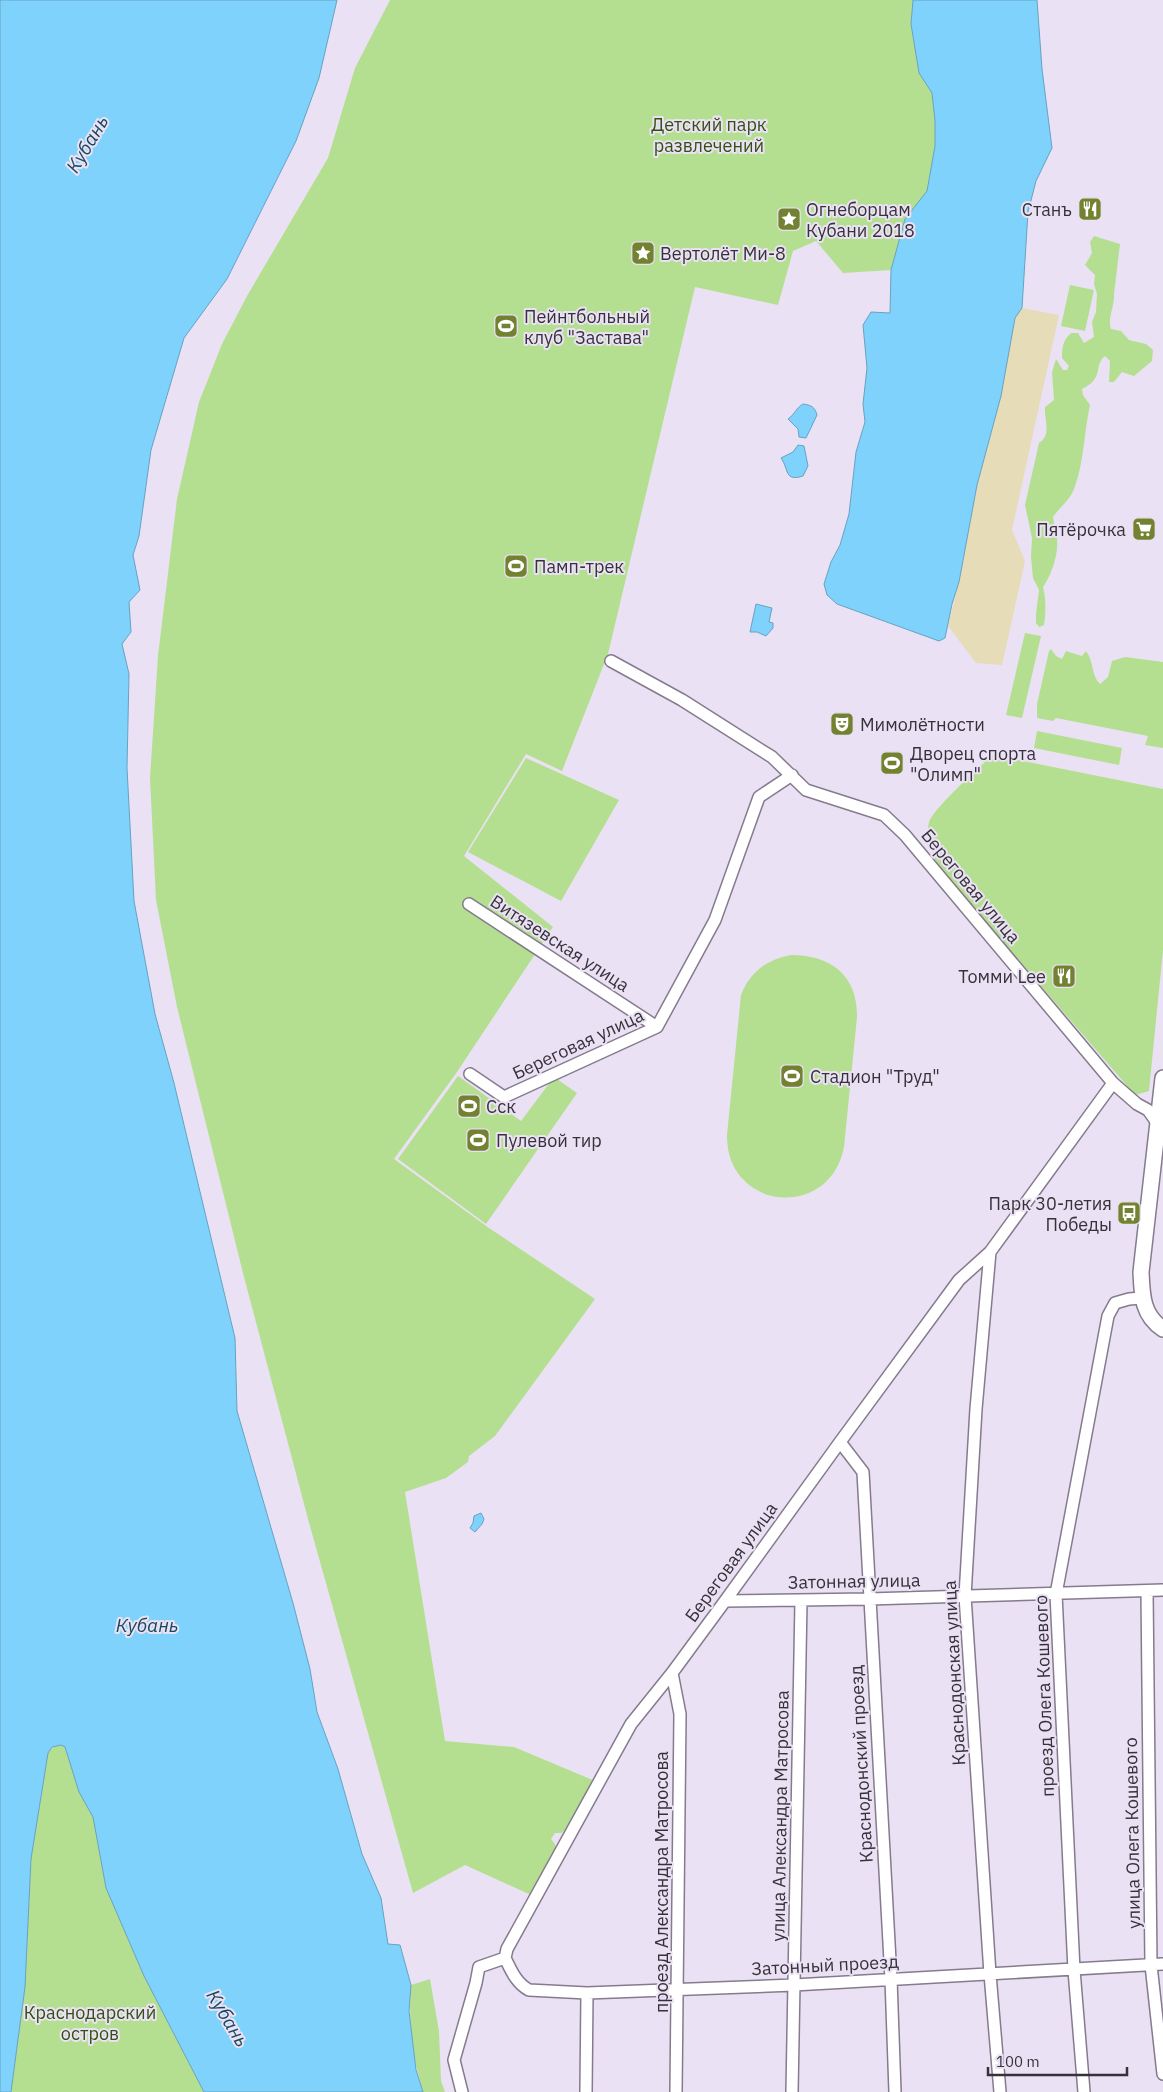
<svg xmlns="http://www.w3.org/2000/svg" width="1163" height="2092" viewBox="0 0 1163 2092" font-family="'IBM Plex Sans',sans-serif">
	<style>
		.green { fill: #b4df90 }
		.sand { fill: #e6dcb7 }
		.water { fill: #7ed2fb; stroke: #68a2c1 }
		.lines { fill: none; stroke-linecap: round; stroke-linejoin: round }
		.minor-casing { stroke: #857b8d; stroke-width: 14 }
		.major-casing { stroke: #857b8d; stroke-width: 18 }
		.minor { stroke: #fff; stroke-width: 11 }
		.major { stroke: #fff; stroke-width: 15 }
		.labels { text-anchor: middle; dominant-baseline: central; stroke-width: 4; stroke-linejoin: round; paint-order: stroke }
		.park-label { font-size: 18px; fill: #335014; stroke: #ebe1f4 }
		.poi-label { font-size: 18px; fill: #363239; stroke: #ebe1f4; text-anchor: start }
		.street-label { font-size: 18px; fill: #363239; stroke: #ebe1f4 }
		.water-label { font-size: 19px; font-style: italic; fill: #18485d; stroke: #ebe1f4 }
	</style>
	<rect width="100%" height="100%" fill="#ebe1f4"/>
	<!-- green -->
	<path class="green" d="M390 0H913L911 24 919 73 932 93 935 121V146L927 191 905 219 891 270 843 273 816 241 793 251 778 305 695 287 608 654 562 771 526 754 464 856 553 927 457 1072 394 1159 489 1228 595 1299 495 1436 469 1456 468 1462 446 1478 405 1492 445 1741 514 1747 595 1781 567 1829 561 1833H555L551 1839 555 1844 556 1849 531 1895 465 1865 413 1893 308 1519 244 1277 177 1007 156 900 150 778 158 656 177 499 199 402 222 344 247 296 328 158 355 68Z
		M1094 236 1120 244 1114 294C1115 306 1107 318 1111 329L1121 331 1129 340 1146 344 1153 350 1152 361 1134 376 1122 372 1114 382H1109L1110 361 1105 356C1093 366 1105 378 1082 389L1083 395 1090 405C1084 432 1084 463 1074 489 1069 501 1060 507 1053 517 1054 524 1056 530 1057 537 1059 553 1052 574 1043 587 1046 599 1046 612 1044 625L1039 627 1036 623V614L1039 590 1033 578 1031 557 1032 538 1025 505 1039 443C1052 435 1044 420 1045 407L1054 400 1052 372 1056 359 1063 370H1067L1069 366 1062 358C1062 347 1063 340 1071 333H1078L1084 343 1094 337 1092 322 1096 312 1097 294 1094 284 1095 275 1085 265 1092 253 1090 242Z
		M1070 285 1094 290 1085 331 1061 326Z
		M1025 633 1041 636 1022 718 1006 715Z
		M1051 649 1056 656 1062 659 1066 651 1082 656 1086 651C1094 661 1091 675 1100 684L1108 677 1112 661 1125 657 1163 662V748L1145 745 1148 736 1056 718 1053 721 1037 718V704L1049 651Z
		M1037 731 1122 748 1119 765 1034 748Z
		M993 755 1163 789V950L1149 1091 1135 1095 938 867C933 853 925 837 929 822 933 809 980 766 993 755Z
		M526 758 619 800 561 901 468 852Z
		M792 955C831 955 858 976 857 1017L844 1147C830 1221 726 1211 727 1135L741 995C750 972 767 959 792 955Z
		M458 1076 521 1121 554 1077 577 1093 486 1224 398 1159Z
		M56 1745H61L65 1747 79 1792 93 1817 106 1888 144 1976 204 2092H11L25 1987 31 1859 48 1752Z
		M430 1979 439 2031 441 2081 445 2092H423C412 2058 408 2021 411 1985Z"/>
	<!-- sand -->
	<path class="sand" d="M1022 308 1059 315 1012 530 1025 561 1002 665 976 663 948 626 959 582 977 485 1001 396 1015 318Z"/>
	<!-- water -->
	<path class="water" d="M0 0H337L319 78 296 141 227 279 184 338 151 450 139 536 133 555 140 590 129 602 131 632 122 644 129 674 127 768 134 901 155 1014 174 1083 235 1338 237 1411 293 1603 310 1669 317 1712 338 1769 362 1854 381 1898 388 1944 400 1945 411 1985 409 2011 416 2070 423 2092H204L144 1976 106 1888 93 1817 79 1792 65 1747 61 1745 52 1747 48 1753 31 1859 25 1987 11 2092H0Z
		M913 0H1037L1042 69 1052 148 1036 181 1028 212 1022 308 1015 318 1001 396 977 485 959 582 952 604 945 638 939 641 837 604 827 595 824 584 831 562 840 545 849 514 856 452 865 422 863 404 867 368 863 325 871 312 890 313 891 270 905 219 927 191 935 146V121L932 93 919 73 911 24Z
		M803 404C811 405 815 407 817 415L806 438 799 437 798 429 788 419C795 414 796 408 803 404Z
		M798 445 804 446 808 466 803 476C784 482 789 469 781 458L793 452Z
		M756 604 772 608 769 622 773 623V628L766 636 757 632H750Z
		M481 1513 484 1519 482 1524 475 1532 470 1528 473 1523 474 1516Z"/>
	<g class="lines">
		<!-- minor casing -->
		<g class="minor-casing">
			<path id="minor" d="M611 661 682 700 772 757 806 790 884 815 905 835 1113 1083 1137 1104 1148 1110 1158 1124
				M469 904 657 1027
				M470 1074 504 1097 657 1027 715 920 759 797 792 775
				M990 1252 976 1409 965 1596 990 1974 1000 2092
				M840 1442 863 1472 891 1979 895 2092
				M1147 1591 1151 1965 1163 2074
				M725 1601 869 1599 1163 1590
				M672 1673 680 1714 676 2092
				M505 1958 507 1949 631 1724 672 1673 725 1601 840 1442 959 1280 990 1252 1113 1083
				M505 1958C511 1970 516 1983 529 1990L587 1993 794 1985 1163 1964
				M462 2092 454 2060 476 1983 479 1967 505 1958
				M586 2092 587 1993
				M792 2092 801 1601
				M1084 2092 1074 1970 1056 1594 1108 1316 1115 1303 1129 1299 1142 1298"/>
		</g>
		<!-- major casing -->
		<g class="major-casing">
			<path id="major" d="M1163 1078 1141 1272C1142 1295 1142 1315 1163 1329"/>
		</g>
		<!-- minor -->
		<use href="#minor" class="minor"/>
		<!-- major -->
		<use href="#major" class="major"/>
	</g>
	<!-- icons -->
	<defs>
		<g id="restaurant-square" transform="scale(1.25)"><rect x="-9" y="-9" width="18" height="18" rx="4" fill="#738230" stroke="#ebe1f4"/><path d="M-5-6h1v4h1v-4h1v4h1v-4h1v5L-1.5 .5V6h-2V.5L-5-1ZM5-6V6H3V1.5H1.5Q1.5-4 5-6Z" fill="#fff"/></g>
		<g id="sight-square" transform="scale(1.25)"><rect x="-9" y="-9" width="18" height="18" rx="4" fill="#738230" stroke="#ebe1f4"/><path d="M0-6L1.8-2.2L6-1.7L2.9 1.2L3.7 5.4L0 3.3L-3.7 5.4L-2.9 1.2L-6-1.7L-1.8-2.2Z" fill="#fff"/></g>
		<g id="stadium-square" transform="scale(1.25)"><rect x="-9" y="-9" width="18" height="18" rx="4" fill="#738230" stroke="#ebe1f4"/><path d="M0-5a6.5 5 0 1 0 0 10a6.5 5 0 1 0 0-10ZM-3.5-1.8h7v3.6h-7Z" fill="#fff"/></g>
		<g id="supermarket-square" transform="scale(1.25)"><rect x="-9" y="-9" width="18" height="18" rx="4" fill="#738230" stroke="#ebe1f4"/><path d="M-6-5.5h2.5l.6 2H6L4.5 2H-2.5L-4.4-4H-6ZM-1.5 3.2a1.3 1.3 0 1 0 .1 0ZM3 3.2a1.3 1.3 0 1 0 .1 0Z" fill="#fff"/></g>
		<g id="theatre-square" transform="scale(1.25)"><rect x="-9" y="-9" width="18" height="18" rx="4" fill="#738230" stroke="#ebe1f4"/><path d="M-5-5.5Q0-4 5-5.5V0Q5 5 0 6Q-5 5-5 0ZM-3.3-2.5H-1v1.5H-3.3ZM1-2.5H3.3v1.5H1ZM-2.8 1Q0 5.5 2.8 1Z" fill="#fff"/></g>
		<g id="bus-square" transform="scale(1.25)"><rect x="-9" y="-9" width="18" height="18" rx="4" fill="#738230" stroke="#ebe1f4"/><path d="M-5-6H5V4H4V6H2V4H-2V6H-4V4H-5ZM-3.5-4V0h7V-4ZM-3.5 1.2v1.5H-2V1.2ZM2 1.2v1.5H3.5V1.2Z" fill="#fff"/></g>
	</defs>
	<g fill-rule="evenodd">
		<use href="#restaurant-square" x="1090" y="209"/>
		<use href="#sight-square" x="789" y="219"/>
		<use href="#sight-square" x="643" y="253"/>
		<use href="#stadium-square" x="506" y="326"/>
		<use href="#supermarket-square" x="1144" y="529"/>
		<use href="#stadium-square" x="516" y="566"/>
		<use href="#theatre-square" x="842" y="724"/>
		<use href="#stadium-square" x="892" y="763"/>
		<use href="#restaurant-square" x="1064" y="976"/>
		<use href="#stadium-square" x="792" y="1076"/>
		<use href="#stadium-square" x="469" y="1106"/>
		<use href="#stadium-square" x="478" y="1140"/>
		<use href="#bus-square" x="1129" y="1213"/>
	</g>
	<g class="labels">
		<!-- park labels -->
		<g class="park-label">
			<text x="709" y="124">Детский парк<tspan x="709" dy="21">развлечений</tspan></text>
			<text x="90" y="2012">Краснодарский<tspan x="90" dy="21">остров</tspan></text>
		</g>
		<!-- poi labels -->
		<g class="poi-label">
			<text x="806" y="209">Огнеборцам<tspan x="806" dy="21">Кубани 2018</tspan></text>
			<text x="1072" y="209" text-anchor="end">Станъ</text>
			<text x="660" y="253">Вертолёт Ми-8</text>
			<text x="524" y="316">Пейнтбольный<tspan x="524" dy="21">клуб "Застава"</tspan></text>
			<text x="1126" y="529" text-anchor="end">Пятёрочка</text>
			<text x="534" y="566">Памп-трек</text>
			<text x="860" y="724">Мимолётности</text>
			<text x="910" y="753">Дворец спорта<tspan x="910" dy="21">"Олимп"</tspan></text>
			<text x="1046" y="976" text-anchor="end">Томми Lee</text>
			<text x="810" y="1076">Стадион "Труд"</text>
			<text x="486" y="1106">Сск</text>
			<text x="496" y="1140">Пулевой тир</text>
			<text x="1112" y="1203" text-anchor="end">Парк 30-летия<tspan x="1112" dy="21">Победы</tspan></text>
		</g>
		<!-- street labels -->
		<g class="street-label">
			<text transform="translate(971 886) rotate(50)">Береговая улица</text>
			<text transform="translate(560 943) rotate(33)">Витязевская улица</text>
			<text transform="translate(578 1044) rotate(-25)">Береговая улица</text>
			<text transform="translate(731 1562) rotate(-54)">Береговая улица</text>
			<text transform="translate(854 1581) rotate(-1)">Затонная улица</text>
			<text transform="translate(954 1673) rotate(-93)">Краснодонская улица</text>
			<text transform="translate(1044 1696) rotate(-92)">проезд Олега Кошевого</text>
			<text transform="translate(861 1764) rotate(-93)">Краснодонский проезд</text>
			<text transform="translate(780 1816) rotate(-89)">улица Александра Матросова</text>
			<text transform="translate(1132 1833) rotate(-91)">улица Олега Кошевого</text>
			<text transform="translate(661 1882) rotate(-90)">проезд Александра Матросова</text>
			<text transform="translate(825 1965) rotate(-3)">Затонный проезд</text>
		</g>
		<!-- water labels -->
		<g class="water-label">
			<text transform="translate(87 144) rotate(-59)">Кубань</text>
			<text x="147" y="1625">Кубань</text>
			<text transform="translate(228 2018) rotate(59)">Кубань</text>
		</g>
	</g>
	<!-- scale -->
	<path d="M988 2067v8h139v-8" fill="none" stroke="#363239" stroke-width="2.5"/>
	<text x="996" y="2067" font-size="15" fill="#363239" stroke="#ebe1f4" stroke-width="4" paint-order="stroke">100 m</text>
</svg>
